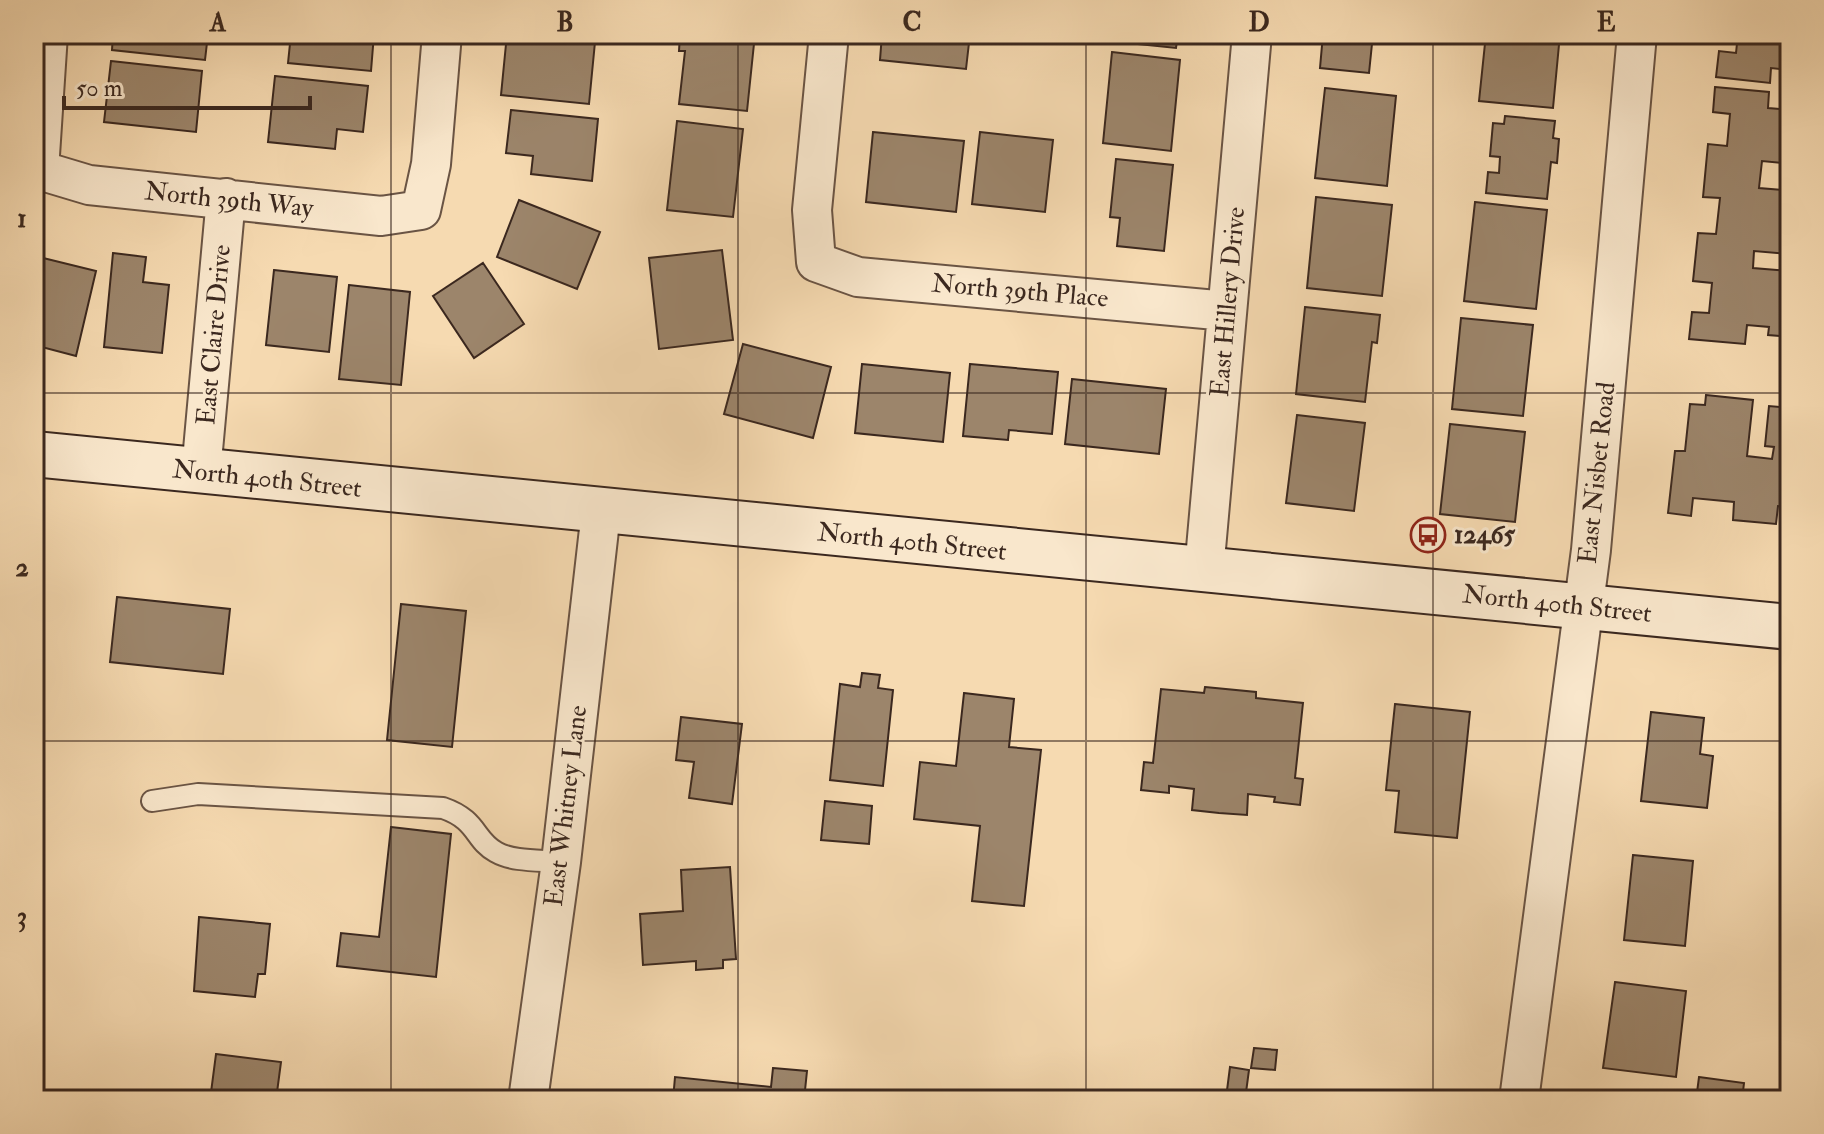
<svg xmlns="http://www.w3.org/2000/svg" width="1824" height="1134" viewBox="0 0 1824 1134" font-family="'IM FELL Double Pica',serif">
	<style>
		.building { fill: #9c856b; stroke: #3b281f; stroke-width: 2 }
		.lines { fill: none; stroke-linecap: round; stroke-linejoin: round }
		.service-casing { stroke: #6a5444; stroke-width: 24 }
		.minor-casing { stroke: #6a5444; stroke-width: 42 }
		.secondary-casing { stroke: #3b281f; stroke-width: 48 }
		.service { stroke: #f9e7cc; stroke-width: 20 }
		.minor { stroke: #f9e7cc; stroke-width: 38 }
		.secondary { stroke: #f9e7cc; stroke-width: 44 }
		.grid { fill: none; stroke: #3b281f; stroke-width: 2; stroke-opacity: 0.55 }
		.labels { text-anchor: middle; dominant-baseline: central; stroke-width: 6; stroke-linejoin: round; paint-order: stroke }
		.street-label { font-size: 26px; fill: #3b281f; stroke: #f9e7cc }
		.poi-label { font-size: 26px; font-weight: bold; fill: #3b281f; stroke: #f9e7cc; text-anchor: start }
		.neatline { fill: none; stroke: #3b281f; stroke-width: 3 }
		.grid-label { font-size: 26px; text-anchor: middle; font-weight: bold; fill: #3b281f }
	</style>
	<rect width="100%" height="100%" fill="#f6dab1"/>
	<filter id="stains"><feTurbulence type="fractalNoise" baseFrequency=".0025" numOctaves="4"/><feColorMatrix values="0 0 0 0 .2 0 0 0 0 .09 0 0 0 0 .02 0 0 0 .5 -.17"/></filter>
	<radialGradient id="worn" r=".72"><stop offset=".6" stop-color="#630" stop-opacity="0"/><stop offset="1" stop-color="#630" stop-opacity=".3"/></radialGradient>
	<!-- building -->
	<path class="building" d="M113 34H208L205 60 112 50Z
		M291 34H374L371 71 288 63Z
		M507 34 595 42 589 104 501 95Z
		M680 34H755L747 111 679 104 685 51H679Z
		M882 34H970L966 69 880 60Z
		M1130 34H1178L1176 48 1129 43Z
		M1323 34H1373L1369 73 1320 68Z
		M1486 34H1560L1553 108 1479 101Z
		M1738 34H1790V76V70L1771 68 1770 83 1716 77 1719 51 1736 53Z
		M1112 52 1180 60 1171 151 1103 143Z
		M111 61 202 71 196 132 104 122Z
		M275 76 368 86 363 132 337 129 335 149 268 142Z
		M1715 87 1769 92 1768 108 1790 110V170L1784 169V163L1762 161 1759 188 1783 190V186L1790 187V254L1754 251 1753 268 1790 271V337L1768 335 1769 327 1747 325 1745 344 1689 339 1692 312 1709 313 1712 283 1693 281 1698 233 1716 234 1720 198 1703 197 1708 144 1727 146 1730 114 1713 112Z
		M1325 88 1396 96 1387 186 1315 178Z
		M511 110 598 119 592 181 531 174 533 156 506 153Z
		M1505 116 1555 121 1553 138 1559 139 1557 163 1551 162 1547 199 1486 193 1488 172 1499 173 1500 157 1490 156 1493 123 1504 124Z
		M677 121 743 129 733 217 667 210Z
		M873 132 964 141 956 212 866 202Z
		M980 132 1053 140 1045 212 972 204Z
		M1116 159 1173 165 1164 251 1117 246 1120 218 1110 217Z
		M1316 197 1392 205 1382 296 1307 288Z
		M519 200 600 232 577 289 497 257Z
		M1475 202 1547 210 1536 309 1464 301Z
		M722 250 733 340 659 349 649 258Z
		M113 253 146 257 143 282 169 285 162 353 104 347Z
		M35 256 96 271 76 356 34 345Z
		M483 263 524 324 474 358 433 296Z
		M274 270 337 277 329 352 266 345Z
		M349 285 410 292 401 385 339 379Z
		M1305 307 1380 315 1377 343 1372 342 1365 402 1296 394Z
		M1461 318 1533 325 1523 416 1452 409Z
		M743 344 831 367 813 438 724 414Z
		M862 364 950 373 943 442 855 433Z
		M970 364 1058 372 1052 434 1009 430 1008 440 963 436Z
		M1072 379 1166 389 1159 454 1065 444Z
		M1706 395 1753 400 1747 456 1772 459 1774 447 1765 446 1769 406 1790 408V507L1778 506 1776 524 1733 520 1734 502 1693 498 1691 516 1668 513 1675 451H1685L1690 404 1705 405Z
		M1297 415 1365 423 1354 511 1286 503Z
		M1450 424 1525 432 1515 522 1440 514Z
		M117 597 230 609 223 674 110 662Z
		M401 604 466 611 452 747 387 740Z
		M862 673 880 675 878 688 893 690 883 786 830 780 840 684 860 687Z
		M1205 687 1256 692V698L1303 703 1295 778 1303 779 1300 805 1274 802 1275 797 1248 794 1247 815 1219 813 1192 810 1194 789 1169 786V793L1141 790 1144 762 1153 763 1161 689 1204 693Z
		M964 693 1014 699 1009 747 1041 750 1024 906 972 901 980 826 914 819 920 762 956 766Z
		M1395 704 1470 712 1457 838 1395 832 1399 791 1386 790Z
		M1651 712 1704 718 1700 754 1713 756 1707 808 1641 801Z
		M681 717 742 724 732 804 689 798 694 762 676 760Z
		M825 801 872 806 869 844 821 840Z
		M391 827 451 834 436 977 337 966 341 933 379 937Z
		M1633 855 1693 861 1685 946 1624 940Z
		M730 867 736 959 723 960V968L696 970V961L643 965 640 914 683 911 681 870Z
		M199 917 270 924 265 974H258L255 997 194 991Z
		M1615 982 1686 991 1676 1077 1603 1068Z
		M1254 1048 1277 1050 1275 1070 1251 1068Z
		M216 1054 281 1062 276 1100H210Z
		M1230 1067 1249 1070 1245 1100 1226 1098Z
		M773 1068 807 1071 804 1100H673L675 1077 771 1087Z
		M1699 1077 1744 1083 1742 1100H1696Z"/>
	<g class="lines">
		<!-- service casing -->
		<g class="service-casing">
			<path id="service" d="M152 801 198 794 443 808C478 820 474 840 496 852 513 862 541 860 561 862"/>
		</g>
		<!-- minor casing -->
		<g class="minor-casing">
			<path id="minor" d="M48 34 39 170 89 185 381 216 421 210 431 164 442 34
				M829 34 812 210 816 262 858 277 1227 311
				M201 472 226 198
				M1204 571 1252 34
				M528 1100 561 862 601 512
				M1519 1100 1591 550 1637 34"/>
		</g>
		<!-- secondary casing -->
		<g class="secondary-casing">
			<path id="secondary" d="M34 454 1790 627"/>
		</g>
		<!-- service -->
		<use href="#service" class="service"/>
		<!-- minor -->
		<use href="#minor" class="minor"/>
		<!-- secondary -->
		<use href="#secondary" class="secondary"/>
	</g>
	<!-- grid -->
	<path class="grid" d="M391 34V1100M738 34V1100M1086 34V1100M1433 34V1100M34 393H1790M34 741H1790"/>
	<!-- icons -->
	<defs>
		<g id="bus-ring" transform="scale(1.8)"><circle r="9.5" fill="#f9e7cc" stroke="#8f2418" stroke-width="1.5"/><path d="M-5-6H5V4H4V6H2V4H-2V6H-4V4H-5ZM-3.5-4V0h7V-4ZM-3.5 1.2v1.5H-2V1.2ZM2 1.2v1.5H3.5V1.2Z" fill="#8f2418"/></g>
	</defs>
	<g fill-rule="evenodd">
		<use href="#bus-ring" x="1428" y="535"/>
	</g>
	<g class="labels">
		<!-- street labels -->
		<g class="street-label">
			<text transform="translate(229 200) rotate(6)">North 39th Way</text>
			<text transform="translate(1020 291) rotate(5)">North 39th Place</text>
			<text transform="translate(1228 302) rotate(-85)">East Hillery Drive</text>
			<text transform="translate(214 335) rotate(-85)">East Claire Drive</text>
			<text transform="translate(1597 473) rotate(-84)">East Nisbet Road</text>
			<text transform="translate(267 479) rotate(6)">North 40th Street</text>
			<text transform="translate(912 542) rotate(6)">North 40th Street</text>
			<text transform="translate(1557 604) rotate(6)">North 40th Street</text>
			<text transform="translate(566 806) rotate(-83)">East Whitney Lane</text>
		</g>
		<!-- poi labels -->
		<g class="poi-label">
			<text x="1454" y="535">12465</text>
		</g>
	</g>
	<!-- margin -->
	<rect width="1824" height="1134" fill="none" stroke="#f6dab1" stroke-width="88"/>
	<!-- scale -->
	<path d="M64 96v12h246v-12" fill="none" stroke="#3b281f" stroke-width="4"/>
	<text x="76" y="96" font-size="24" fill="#3b281f" stroke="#f9e7cc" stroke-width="6" paint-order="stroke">50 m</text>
	<rect x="44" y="44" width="1736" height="1046" class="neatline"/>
	<g class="grid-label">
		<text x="218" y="31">A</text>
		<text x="565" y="31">B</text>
		<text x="912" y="31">C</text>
		<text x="1259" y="31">D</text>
		<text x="1606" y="31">E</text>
		<text x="22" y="227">1</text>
		<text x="22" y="576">2</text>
		<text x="22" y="925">3</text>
	</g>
	<rect width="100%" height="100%" filter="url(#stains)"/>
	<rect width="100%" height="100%" fill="url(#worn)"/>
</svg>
